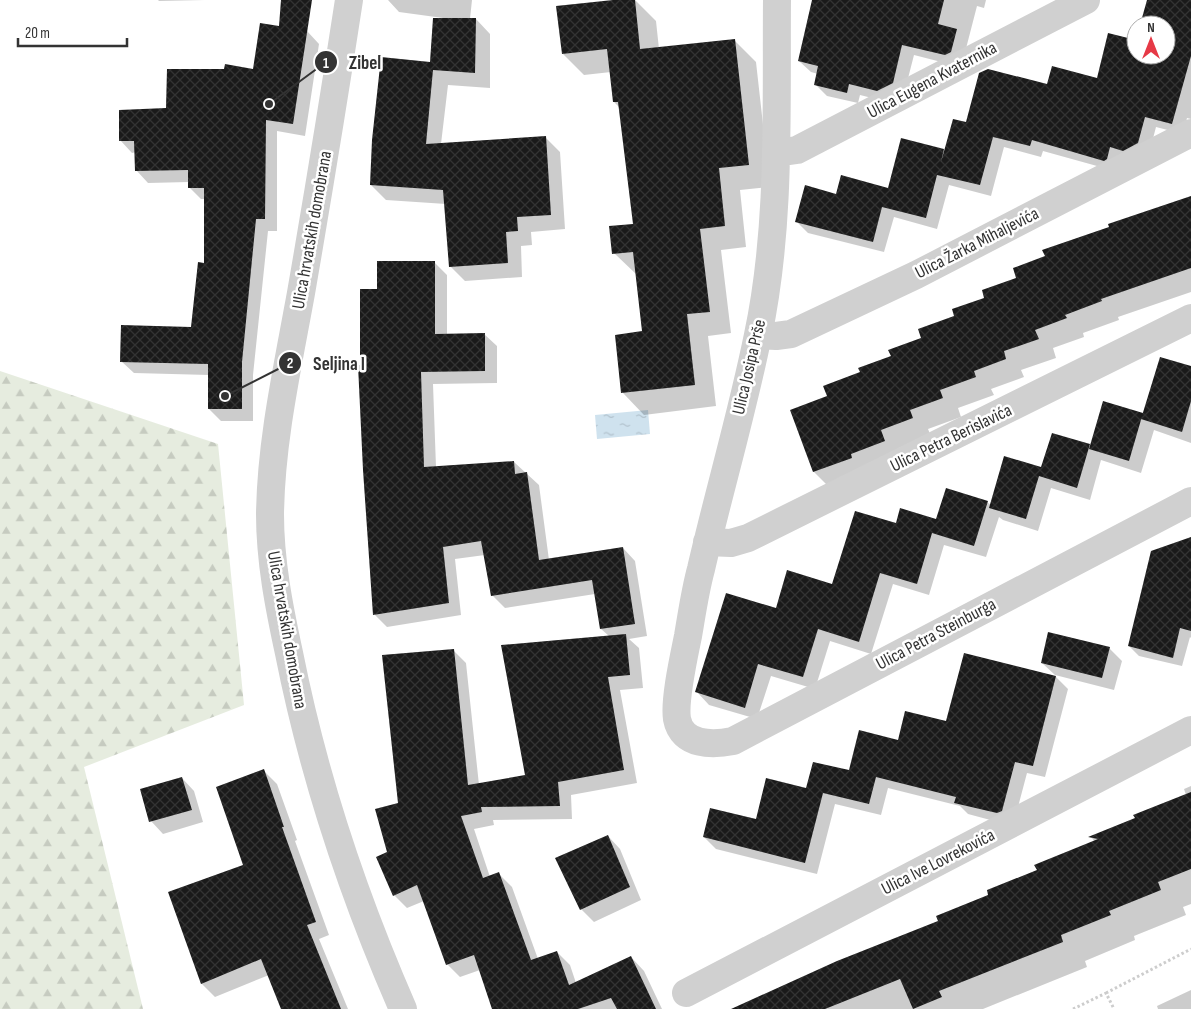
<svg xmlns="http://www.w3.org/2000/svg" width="1191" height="1009" viewBox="0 0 1191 1009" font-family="'Sofia Sans Condensed',sans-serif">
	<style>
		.forest { fill: url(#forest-firs) }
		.water { fill: url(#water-ripples) }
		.shadow { fill: #0003 }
		.building { fill: url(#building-cross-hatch) }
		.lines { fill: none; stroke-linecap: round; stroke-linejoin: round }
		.path { stroke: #cdcdcd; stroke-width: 3; stroke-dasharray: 2.5 2.5; stroke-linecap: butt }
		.street { stroke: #d0d0d0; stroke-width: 28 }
		.labels { text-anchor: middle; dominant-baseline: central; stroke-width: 5; stroke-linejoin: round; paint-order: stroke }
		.street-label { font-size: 18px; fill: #333; stroke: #fff }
		.leader { fill: none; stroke: #333; stroke-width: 2 }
		.callout-dot { fill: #333; stroke: #fff; stroke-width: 2 }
		.mark-label { font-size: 15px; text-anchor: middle; font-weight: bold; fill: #fff }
		.callout-label { font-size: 19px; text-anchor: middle; font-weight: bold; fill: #333; stroke: #fff; stroke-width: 5; stroke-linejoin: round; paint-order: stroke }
	</style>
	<defs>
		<pattern id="forest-firs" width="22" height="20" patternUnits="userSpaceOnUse" patternTransform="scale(1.25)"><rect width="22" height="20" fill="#e6ecdf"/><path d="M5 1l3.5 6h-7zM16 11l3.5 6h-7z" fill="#c6cbc0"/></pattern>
		<pattern id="water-ripples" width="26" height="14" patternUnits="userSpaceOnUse" patternTransform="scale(1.25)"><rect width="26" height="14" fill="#cfe2ee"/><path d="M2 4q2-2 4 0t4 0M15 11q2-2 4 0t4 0" fill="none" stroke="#b2c2cd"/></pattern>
		<pattern id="building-cross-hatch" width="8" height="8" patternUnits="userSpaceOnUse" patternTransform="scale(1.25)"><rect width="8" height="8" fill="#1a1a1a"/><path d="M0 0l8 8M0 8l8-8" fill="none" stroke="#333"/></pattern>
	</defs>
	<rect width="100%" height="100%" fill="#fff"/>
	<!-- forest -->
	<path class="forest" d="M0 371 218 444 244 705 84 767 143 1009H0Z"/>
	<!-- water -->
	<path class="water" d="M648 410 650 434 597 439 595 415Z"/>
	<!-- shadow -->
	<path class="shadow" d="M158 0H205L159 1Z
		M388 0H472L470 19H476L490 34V88L448 85 441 144 545 137 560 152 565 229 531 232 532 245 521 246 522 277 465 281 450 266 446 204 386 200 371 185 432 63 443 19V18L399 12Z
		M624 0H635L656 21 659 49 734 40 756 62 770 187 740 190 746 247 721 250 731 333 708 336 716 406 644 415 623 393 616 336 643 333 637 275 614 253 634 225 620 108 614 102 611 72 584 75 563 54Z
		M844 0H986L984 8 977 6 962 64 957 66 914 55 904 94 888 102 860 95 858 103 827 96 815 84 818 74 811 72 799 61Z
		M1179 0 1191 2V119L1187 118 1183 134 1156 127 1149 154 1115 171 1043 151 1041 157 1004 147 991 196 949 185 937 229 894 217 884 252 808 233 797 222 837 195 888 189 943 150 945 152 967 124 1048 85 1098 79 1136 42V55H1166V25H1142Z
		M307 31 319 44 305 136 277 131V231H268L253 375V421H221L209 409V375L134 373 121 361 193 328 206 264V199H201L189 187V182L148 183 136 170V152L132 153 120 140 168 110 254 70Z
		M1191 198V292L1118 317 1119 320 1083 333 1084 337 1053 348 1056 358 1021 370 1024 377 991 389 994 395 958 408 961 417 928 429 931 436 899 448 903 459 832 490 814 472 792 411 828 397 861 373 892 357 1018 279Z
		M434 262 447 275V335L484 334 497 346V383L433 384 436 467 514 462 539 485 549 560 623 548 635 561 647 636 629 639 639 648 643 688 620 690 637 783 571 795 572 819 493 820 494 825 474 829 490 877 499 874 512 887 538 959 557 952 570 965 576 983 631 957 644 971 662 1009H494L480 970 460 977 447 964 424 901 407 908 394 895 388 853 399 804 453 650 466 663 479 785 527 776 609 636 601 629 595 594 505 608 493 596 485 555 455 559 461 615 387 627 375 615 361 366 378 290Z
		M1191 367V443L1154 430 1141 473 1101 460 1090 500 1051 488 1038 531 1003 520 999 517 986 557 944 545 929 595 893 584 871 654 830 641 815 689 771 676 757 719 709 705 697 692 777 609 832 585 896 525 937 520 987 502 991 505 1042 469 1089 445 1091 447 1143 414Z
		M1191 539V638L1190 637 1182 666 1139 656 1129 646Z
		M1109 648 1122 661 1114 690 1055 675 1042 663Z
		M965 654 1056 677 1068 689 1045 777 1027 773 1014 822 1009 825 968 814 960 806 888 788 881 815 835 804 817 874 716 849 704 837 757 821 807 790 850 772 899 741 947 723Z
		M263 770 277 784 297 840 295 841 329 935 319 939 348 1009H283L269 975 215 997 202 984 170 892 245 866Z
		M182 778 194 791 203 822 163 834 151 821Z
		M1191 786V904L1183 907 1186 915 1134 936 1135 940 1085 961 1087 967 983 1009H754L940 922 1095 842 1091 837 1137 819 1186 795 1184 789Z
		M608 836 620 849 641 900 594 922 581 909 557 858Z
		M1191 990V1009H1158L1157 1006Z"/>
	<!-- building -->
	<path class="building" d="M281 0H312L293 124 266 120 265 219H256L242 362V409H208V364L120 362 121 325 191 327 198 262 204 263V188H188V170L135 171 134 141H119V110L166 108 167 69H224L225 64 253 69 260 23 279 26Z
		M613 0H635L640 49 735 39 749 165 719 168 725 226 700 229 710 312 687 314 695 385 621 393 615 335 642 331 633 252 612 254 609 226 633 224 618 102H613L607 49 562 54 556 6Z
		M812 0H944L938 24 957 29 951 52 945 55 902 45 893 83 877 91 849 84 847 93 814 85 818 66 798 61Z
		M1147 0H1191V56L1172 124 1145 117 1138 143 1123 151 1110 147 1107 159 1104 161 1032 140 1030 146 993 137 980 185 937 175 926 218 882 207 873 242 795 222 805 185 836 194 841 175 888 188 901 138 944 149 941 162 953 119 966 122 979 73 988 69 1047 84 1052 66 1097 78 1108 33 1136 40V55H1166V25H1140Z
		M433 18H476L475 73 433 70 426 144 546 136 551 215 517 217 518 231 506 232 508 263 449 267 443 190 370 185 372 140 381 57 430 62Z
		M1191 196V268L1101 299 1102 301 1065 315 1067 318 1035 330 1039 339 1004 351 1006 359 974 371 976 377 940 390 943 398 910 410 913 418 881 430 885 441 851 454 852 458 813 472 790 410 827 396 823 386 860 372 858 368 891 356 888 350 921 338 918 329 954 316 952 309 984 298 982 290 1016 278 1013 268 1045 256 1042 250 1109 227 1108 224Z
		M377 261H435V334L485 333V371L421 372 424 467 514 461 515 474 527 472 539 560 623 547 635 624 600 629 592 580 491 596 481 541 443 547 449 603 373 615 363 470 358 365H360V289H377Z
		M1160 357 1191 366V401L1182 432 1141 419Z
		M1103 401 1143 413 1129 461 1089 449Z
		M1052 433 1090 444 1077 488 1039 476 1026 519 989 508 1004 456 1041 467Z
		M946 488 988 501 974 546 932 533 917 584 880 573 859 642 818 629 803 677 758 664 745 708 695 692 726 593 776 608 787 570 832 584 855 511 896 523 900 508 936 519Z
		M1191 537V631L1180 628 1173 658 1128 646 1151 551Z
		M1048 632 1110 647 1102 678 1041 663Z
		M626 634 630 675 608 677 624 770 558 782 560 806 481 807 482 812 461 816 483 878 499 872 531 960 557 951 569 985 631 956 656 1009H617L611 998 578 1009H492L474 955 446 965 417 885 393 896 376 857 387 852 375 809 398 803 382 655 454 649 468 785 525 775 501 645Z
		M964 653 1056 676 1033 766 1015 762 1002 811 997 813 954 803 956 797 876 777 869 804 823 793 805 863 703 837 710 808 756 819 766 778 806 788 813 762 849 770 859 730 898 740 905 711 946 721Z
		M264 769 284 827H282L316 922 307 925 341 1009H281L261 959 201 984 168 892 243 865 216 787Z
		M182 777 192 810 149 822 140 789Z
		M1191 792V869L1158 882 1161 890 1109 911 1111 915 1061 935 1063 942 939 991 942 997 913 1009 900 979 825 1009H731L837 961 938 921 936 916 988 895 987 890 1037 870 1034 865 1098 839 1088 837 1135 818 1133 815Z
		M608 835 630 887 580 910 555 858Z"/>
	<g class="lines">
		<!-- path -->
		<path class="path" d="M1106 993 1191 949
			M1073 1009 1106 993 1114 1009"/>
		<!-- street -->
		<path class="street" d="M349 0C334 98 318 195 301 293 288 365 271 440 270 514 270 561 279 607 289 653 313 774 353 895 403 1009
			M777 0C776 111 781 226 758 335 742 414 719 491 701 569 695 591 692 613 688 636 684 656 674 700 677 719 682 746 713 745 733 741L1191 501
			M776 153 797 150 1086 0
			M758 335 776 336 791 334 916 275 1191 133
			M707 542 731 543 748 538 1191 318
			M686 993 1191 730"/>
	</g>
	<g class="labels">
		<!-- street labels -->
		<g class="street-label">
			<text transform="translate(932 80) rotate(-28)">Ulica Eugena Kvaternika</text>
			<text transform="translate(312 230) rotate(-80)">Ulica hrvatskih domobrana</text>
			<text transform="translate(977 243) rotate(-27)">Ulica Žarka Mihaljevića</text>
			<text transform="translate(749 367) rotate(-77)">Ulica Josipa Prše</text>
			<text transform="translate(951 438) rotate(-26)">Ulica Petra Berislavića</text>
			<text transform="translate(287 630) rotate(80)">Ulica hrvatskih domobrana</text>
			<text transform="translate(936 634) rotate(-28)">Ulica Petra Steinburga</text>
			<text transform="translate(938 862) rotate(-27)">Ulica Ive Lovrekovića</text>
		</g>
	</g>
	<!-- callouts -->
	<path class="leader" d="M269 104L326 62M225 396L290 363"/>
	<g class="callout-dot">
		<circle cx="269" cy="104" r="5"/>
		<circle cx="225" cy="396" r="5"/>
		<circle cx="326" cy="62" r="12"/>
		<circle cx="290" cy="363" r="12"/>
	</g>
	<g class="mark-label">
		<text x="326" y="68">1</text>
		<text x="290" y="368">2</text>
	</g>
	<g class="callout-label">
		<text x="365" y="69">Zibel</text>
		<text x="339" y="370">Seljina I</text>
	</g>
	<!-- north arrow -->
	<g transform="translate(1151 40)"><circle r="24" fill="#ffffff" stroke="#adadad"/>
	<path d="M0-4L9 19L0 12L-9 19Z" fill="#e63946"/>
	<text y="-8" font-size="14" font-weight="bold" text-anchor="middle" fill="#333333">N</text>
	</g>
	<!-- scale -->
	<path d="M18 38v8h109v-8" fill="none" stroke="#333333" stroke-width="2.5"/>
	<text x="25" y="38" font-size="15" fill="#333333" stroke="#ffffff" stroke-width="4" paint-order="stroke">20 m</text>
</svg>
